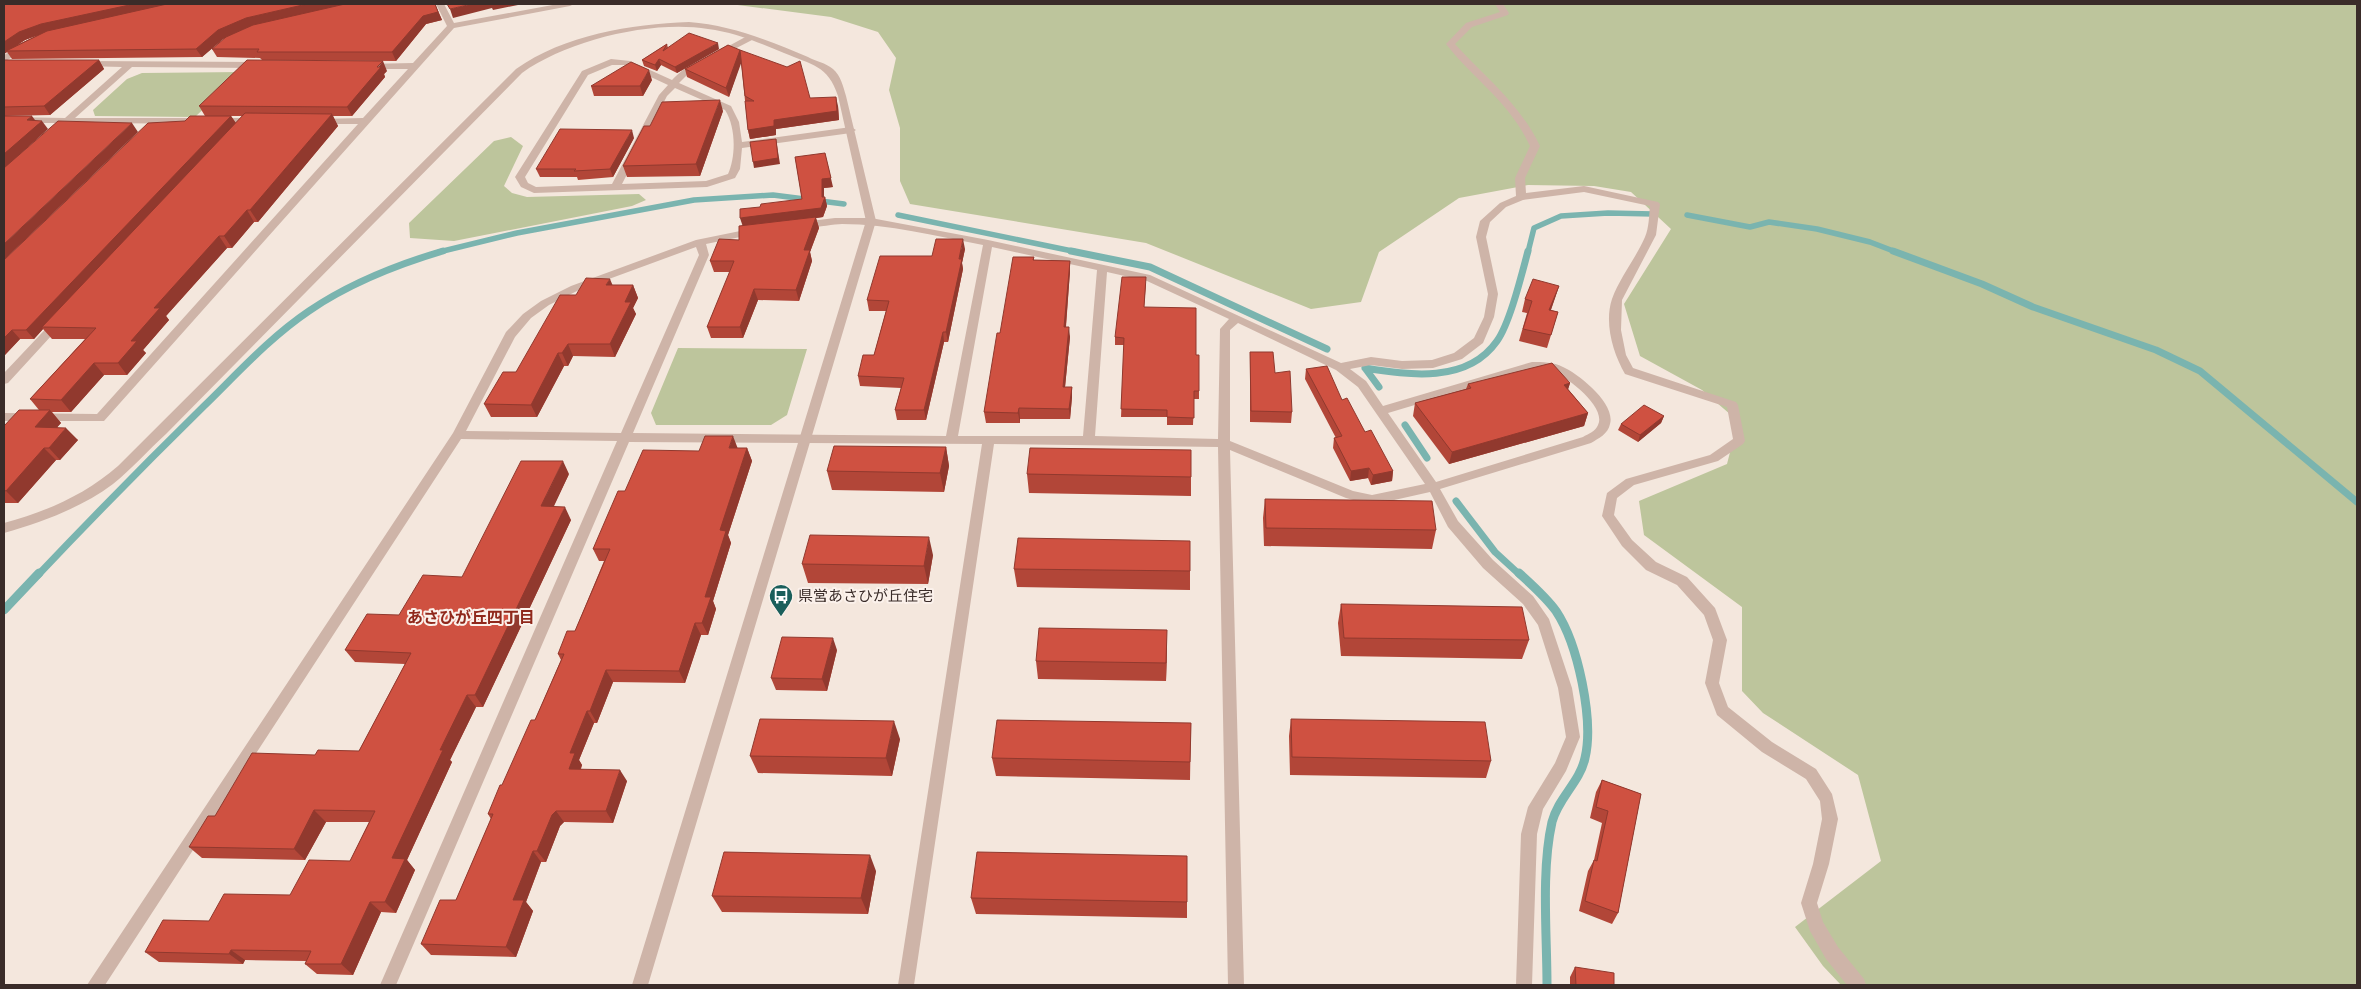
<svg xmlns="http://www.w3.org/2000/svg" width="2361" height="989" viewBox="0 0 2361 989" font-family="'Work Sans','Noto Sans JP',sans-serif">
	<style>
		.green { fill: #bdc59c }
		.lines { fill: none; stroke-linecap: round; stroke-linejoin: round }
		.stream-far2 { stroke: #7ab4af; stroke-width: 5.5 }
		.stream-far1 { stroke: #7ab4af; stroke-width: 7 }
		.stream { stroke: #7ab4af; stroke-width: 9 }
		.minor { fill: #ceb4a8; fill-rule: evenodd }
		.tertiary { fill: #ceb4a8; fill-rule: evenodd }
		.wall { fill: #b24638; fill-rule: evenodd }
		.shaded-wall { fill: #91392e }
		.building { fill: #cf5141; stroke: #91392e }
		.labels { text-anchor: middle; dominant-baseline: central; stroke-width: 4; stroke-linejoin: round; paint-order: stroke }
		.poi-label { font-size: 15px; fill: #3a2c29; stroke: #fbf1eb; text-anchor: start }
		.neighbourhood-label { font-size: 16px; font-weight: bold; fill: #90281b; stroke: #fbf1eb }
	</style>
	<rect width="100%" height="100%" fill="#f4e7dd"/>
	<!-- green -->
	<path class="green" d="M730 4H2357V985H1841L1823 966 1795 927 1881 861 1858 775 1763 713 1742 691V607L1644 535 1639 501 1727 464 1738 421 1702 390 1640 356 1624 304 1671 229 1631 192 1594 186 1528 185 1459 198 1379 252 1361 302 1311 309 1146 243 910 204 900 181V128L889 90 896 58 878 32 831 17Z
		M242 72 195 117 95 116 93 110 127 79 142 73Z
		M511 137 523 146 504 186 512 193 527 197 639 194 646 200 632 206 454 241 410 238 409 223 494 141Z
		M678 348 807 349 787 415 771 425H656L651 413Z"/>
	<g class="lines">
		<!-- stream-far2 -->
		<path class="stream-far2" d="M898 215 1077 252
			M1687 215 1750 227 1769 222 1817 229 1870 242 1896 252
			M439 252 517 233 694 200 773 195 844 204
			M1528 252 1534 228 1561 216 1608 213 1653 214"/>
		<!-- stream-far1 -->
		<path class="stream-far1" d="M1071 251 1150 267 1327 349
			M1893 251 1982 284 2033 307 2156 350 2200 371 2357 502
			M1365 368C1409 375 1467 384 1497 341 1510 323 1522 273 1528 251
			M1365 368 1379 387
			M1405 425 1427 458
			M1456 501 1495 552 1520 575
			M38 575C92 518 147 462 203 407 237 374 269 338 309 311 350 283 396 265 443 251"/>
		<!-- stream -->
		<path class="stream" d="M1519 573C1532 585 1546 597 1556 611 1578 644 1594 720 1585 758 1580 782 1558 798 1552 822 1541 871 1547 934 1547 985
			M4 610 39 573"/>
		<!-- minor -->
		<path class="minor" d="M436 4H444L454 23 558 4H574L570 6 454 28 104 421H4V413L97 414 358 124H321L316 121 318 119 363 118 408 69H368L365 68V64L413 63 447 26Z
			M1495 4H1503L1509 13 1508 15 1472 27 1455 44C1485 77 1520 104 1540 146L1525 178 1526 193 1584 186 1658 202 1660 204 1656 235 1622 300 1621 330 1626 355 1633 368 1736 402 1738 405 1745 441 1743 444 1718 461 1634 485 1617 498 1614 515 1632 540 1656 562 1687 577 1715 608 1727 640 1719 683 1728 707 1772 742 1816 769 1832 794 1838 819 1829 864 1817 903 1823 922 1838 947 1864 979 1866 985H1847L1826 959 1810 931 1801 903 1813 864 1822 819 1820 801 1806 779 1762 752 1717 715 1705 683 1713 640 1704 615 1677 585 1646 570 1622 546 1602 516 1607 493 1626 479 1710 455 1733 439 1727 407 1625 374C1613 353 1604 323 1612 299 1620 277 1636 258 1645 237 1649 228 1649 216 1650 206L1584 192 1523 200 1506 207 1490 222 1486 237 1498 294 1494 317 1483 343 1462 359 1433 368 1402 369 1371 365 1350 369 1366 381 1383 406 1532 362C1543 362 1553 362 1563 367 1579 374 1616 404 1610 424 1608 434 1599 438 1591 443L1440 489 1458 521 1493 560 1533 596 1549 619 1572 688 1580 737 1566 771 1543 809 1537 834 1532 985H1516L1521 834 1528 807 1555 763 1566 737 1558 688 1538 625 1523 604 1483 568 1448 527 1430 492 1372 505 1346 498 1230 450 1244 985H1228L1218 447 994 444 914 985H898L982 444 629 442 396 985H380L617 441 461 439 105 985H87L453 433 506 332 523 314 541 301 571 286 696 240 755 228 760 231 755 234 706 244 709 255 633 433 946 436 983 245C936 236 889 224 842 224 831 224 804 231 797 225L802 222 835 218H871L988 240 1150 275 1341 363 1371 357 1402 361 1432 360 1454 353 1474 338 1484 317 1488 294 1476 237 1480 221 1500 203 1516 196 1515 178 1530 146C1509 101 1475 81 1446 44L1466 23 1500 12ZM696 247 699 255 621 433 466 431 515 337 531 318 549 305 579 290ZM992 247 1097 270 1083 436H958ZM1107 272 1147 281 1229 319 1220 329 1218 439 1095 436ZM1238 323 1336 370 1358 387 1425 484 1372 495 1353 491 1230 441V330ZM1532 370C1539 370 1546 369 1552 371 1566 376 1607 407 1598 425 1596 431 1588 434 1583 437L1436 482 1388 413Z
			M749 35 753 38 752 40 721 56 714 54Z
			M23 44 27 47 26 49 4 62V55Z
			M611 59 630 61 672 80C680 72 691 61 703 62V66L687 75 679 83 731 106 739 122 742 142 851 127 856 130 851 133 742 148 740 169 735 178 707 187 534 193 521 187 515 177 582 71ZM612 65H625L668 85 659 95 612 184 536 187 528 183 525 177 588 75ZM675 88 725 110C736 127 736 156 728 174L706 181 622 184 667 96Z
			M85 61 258 62 262 65 258 68 132 67 75 118H253L258 121 253 124 69 123 64 126 59 123H4V117L65 118 122 67 82 66 81 64Z
			M59 318 63 319 64 321 63 323 8 383 4 384V373L55 319Z"/>
		<!-- tertiary -->
		<path class="tertiary" d="M689 22C731 25 770 41 808 57 815 61 826 63 833 69 841 76 843 86 846 96L876 221 648 985H632L866 221 838 96C828 65 812 65 784 53 760 43 734 32 708 29 652 20 568 40 522 73L166 434C148 450 132 469 113 484 81 508 42 522 4 533V523C45 512 85 495 118 466L516 69C564 35 631 24 689 22Z"/>
	</g>
	<!-- wall -->
	<path class="wall" d="M4 4H435L442 20 426 24 396 61 262 60 260 58 217 57 212 49 251 26 223 39 202 57 12 59 7 52 4 54ZM38 35 17 45 25 40Z
		M667 44 668 48 719 49 677 73 661 65 657 71 644 66 642 60Z
		M728 45 810 98 838 106 839 120 776 129V135L750 139 748 130 741 61 729 97 687 77 685 69Z
		M4 60H99L104 69 50 115 4 116Z
		M387 71 384 74 385 77 352 116H333L338 126 258 222H254L232 248H227L166 316 169 320 143 350 146 353 127 375H104L71 412H52L61 423 57 427 78 440 60 460H56L18 503H4V426L39 410 30 399 85 339H52L43 329 34 339H20L4 356V260L185 121 231 116 236 123 243 116H205L199 106Z
		M652 80 643 96H594L591 86Z
		M723 111 700 176 627 177 623 166 650 126Z
		M634 138 613 177 578 180 577 177H540L536 169Z
		M795 157 833 187 824 188V197H825L827 206 823 217 816 218 819 228 810 252 812 261 799 301 758 300 743 338H711L707 327 730 272H714L710 261 739 240 742 226 802 199Z
		M965 249 962 263 963 269 948 342H944L926 420H897L895 410 901 388 860 386 858 376 874 355 886 311H869L867 300 932 256Z
		M1034 257V260L1070 261V271L1066 327 1070 337 1065 387H1072V397L1070 419H1020V423H986L984 412 1000 333Z
		M1146 284 1144 307 1196 355H1199V399H1194L1193 425H1167V417H1121L1124 345H1115V337Z
		M612 285H633L638 298 633 308 636 314 615 357 573 356 568 366H564L537 417H491L484 404 516 372 576 295Z
		M1559 286 1551 310 1558 312 1547 348 1519 341 1527 313 1522 312 1525 299Z
		M1250 352 1275 373 1292 412 1291 423 1250 422Z
		M1306 369 1342 400 1393 471 1392 481 1371 485 1368 478 1350 481 1333 448 1334 438H1336L1305 379Z
		M1570 383 1568 389 1588 413 1584 426 1449 464 1413 416 1415 403 1466 389 1468 384Z
		M1664 416 1661 423 1638 442 1618 430 1621 424Z
		M946 447 949 466 944 492 832 490 827 471Z
		M737 448H747L752 461 728 535 731 543 713 601 716 609 708 635H701L685 683 613 682 597 723H594L579 760 582 765 581 769 627 781 613 823 564 822 560 826 546 862H541L526 902 533 911 516 957 431 955 421 944 456 900 491 819 488 814 535 720 561 660 558 654 575 631 604 561H599L593 549 625 491 699 451Z
		M1191 450V496L1029 493 1027 474Z
		M569 474 553 507 571 520 483 707H476L450 760 452 762 407 860 415 870 396 913 381 912 353 975 317 974 305 964 306 961 245 960 243 964 159 962 145 952 209 921 290 895 350 861 369 822H326L305 860 202 858 189 847 215 816 315 755 359 751 405 664 355 662 345 650 399 615 462 577Z
		M1265 499 1436 530 1432 549 1264 546 1263 518Z
		M1190 541V590L1017 587 1014 569Z
		M933 555 928 584 808 583 802 564Z
		M1341 604 1529 640 1522 659 1341 656 1338 623Z
		M1167 648 1166 681 1038 679 1036 661Z
		M837 650 827 691 776 690 771 678Z
		M1291 719 1491 761 1486 778 1290 775 1289 736Z
		M1191 723 1190 780 996 776 992 758Z
		M900 739 892 776 758 773 750 756Z
		M1602 780 1641 794 1618 913 1612 924 1579 911 1588 871 1594 860 1602 823 1590 818 1596 792Z
		M1187 856V918L976 914 971 898Z
		M876 871 868 914 722 912 712 896Z
		M1575 967 1614 985H1570V977Z"/>
	<!-- shaded-wall -->
	<path class="shaded-wall" d="M134 4H177L47 32 25 40 9 51H6L7 52 4 54V42L19 32 41 24Z
		M307 4H348L251 26 223 39 202 57 196 49 218 30 246 18Z
		M435 4 442 20 426 24 396 61 392 52 423 16Z
		M472 4H523L493 10 492 8 453 18 450 9Z
		M718 43 719 49 677 73 675 67Z
		M740 50 743 58 729 97 726 88Z
		M659 59 661 65 657 71 655 65Z
		M99 60 104 69 50 115 44 106Z
		M383 61 387 71 384 74 385 77 352 116 347 107Z
		M649 70 652 80 643 96 640 86Z
		M836 97 838 106 839 120 776 129V135L750 139 748 130Z
		M720 100 723 111 700 176 696 164Z
		M332 114 338 126 258 222 250 210Z
		M32 116 38 124 42 121 48 129 4 169V154L27 120Z
		M231 116 237 125 42 327 43 329 34 339 26 330Z
		M132 123 138 132 4 260V244Z
		M632 130 634 138 613 177 610 169Z
		M776 139 780 164 754 168 753 162Z
		M825 153 833 187 824 188V199L825 197 827 206 823 217 816 218 819 228 810 252 812 261 799 301 796 290 743 227 740 218 822 197V179Z
		M247 210 254 222 232 248 224 236Z
		M219 236 227 248 166 316 169 320 143 350 146 353 127 375 118 363 131 341 154 308Z
		M963 239 965 249 962 263 963 269 948 342 946 332Z
		M1070 261V271L1065 337 1064 327Z
		M610 279 615 291 606 285Z
		M633 285 638 298 633 308 636 314 615 357 610 344 625 302Z
		M1559 286 1555 298 1546 323 1549 310Z
		M754 289 758 300 743 338 740 327Z
		M1069 327 1070 337 1064 397 1063 387Z
		M12 330 20 339 4 356V338Z
		M943 332 944 342 926 420 924 410Z
		M568 344 573 356 568 366 562 353Z
		M558 353 564 366 537 417 531 405Z
		M94 363 104 375 71 412 61 400Z
		M1570 383 1566 396 1564 385Z
		M1072 387V397L1070 419 1069 409Z
		M1019 408 1020 419V423L1018 413Z
		M50 410 61 423 46 440 35 427Z
		M1588 413 1584 426 1449 464 1452 452Z
		M1664 416 1661 423 1638 442 1640 435Z
		M66 428 78 440 60 460 49 448Z
		M733 436 738 449 729 448Z
		M946 447 949 466 944 492 940 473Z
		M44 448 56 460 18 503 6 491Z
		M747 448 752 461 728 535 731 543 713 601 716 609 708 635 702 623 705 597 720 530Z
		M563 461 569 474 548 519 541 506Z
		M1369 468 1368 478 1350 481 1351 471Z
		M1393 471 1392 481 1371 485 1373 475Z
		M565 507 571 520 483 707 475 695Z
		M929 537 933 555 928 584 924 566Z
		M695 623 701 635 685 683 679 671Z
		M1167 630V648L1166 681V663Z
		M833 638 837 650 827 691 822 679Z
		M606 670 613 682 597 723 590 711Z
		M467 695 476 707 450 760 452 762 407 860 415 870 396 913 385 902 392 858 440 750Z
		M587 711 594 723 579 760 582 765 576 780 569 769 570 753Z
		M894 721 900 739 892 776 886 758Z
		M620 770 627 781 613 823 606 811Z
		M314 810 326 822 305 860 294 849Z
		M556 811 564 822 560 826 546 862 537 851 552 815Z
		M533 851 541 862 526 902 533 911 516 957 506 947 513 900Z
		M870 855 876 871 868 914 861 898Z
		M370 902 381 912 353 975 341 964Z
		M231 950 245 960 243 964 229 954Z"/>
	<!-- building -->
	<path class="building" d="M4 4H134L41 24 19 32 4 42Z
		M167 4H307L246 18 218 30 196 49 6 51 47 31Z
		M345 4H435L438 12 423 16 392 52H257L259 49H212L226 37 253 25Z
		M447 4H472L450 9Z
		M689 33 718 43 675 67 659 59 655 65 642 60 667 44 663 51Z
		M728 45 740 50 726 88 685 69Z
		M740 50 787 67 800 61 810 98 836 97 837 111 774 120V126L748 130 745 101H754L745 96Z
		M4 60H99L44 106 4 107Z
		M247 60 383 61 377 67H381L347 107 199 106Z
		M631 62 649 70 640 86H591Z
		M720 100 696 164 623 166 644 126H650L662 102Z
		M245 113 332 114 250 210H247L224 236H219L154 308H160L131 341H137L118 363H94L61 400 30 399 96 328 42 327Z
		M4 116H32L27 120 42 121 4 154Z
		M190 116H231L26 330H12L4 338V260L148 123 185 121Z
		M58 121 132 123 4 244V168Z
		M560 129 632 130 610 169 574 171 576 169H536Z
		M776 139 778 158 753 162 750 142Z
		M825 153 831 178 822 179V197H825L821 208 740 218V209L760 207 761 204 802 199 795 157Z
		M816 217 804 250H810L796 290 754 289 740 327H707L734 261H710L719 239 739 240V226Z
		M936 239H963L959 259H962L946 332H943L924 410H895L904 378 858 376 863 355H874L889 301 867 300 880 256H932Z
		M1013 257H1034L1033 260 1070 261 1064 327H1069L1063 387H1072L1069 409 1019 408 1018 413 984 412 997 333H1000Z
		M1122 277H1146L1144 307 1196 308V355H1199V391H1194V418L1167 417V410L1121 409 1124 338 1115 337Z
		M586 278 610 279 606 285H633L625 302H631L610 344H568L562 353H558L531 405 484 404 503 372H516L560 295H576Z
		M1533 279 1559 286 1549 310 1558 312 1551 335 1523 329 1532 301 1525 299Z
		M1250 352H1273L1275 373 1290 371 1292 412 1251 411Z
		M1552 363 1570 383 1564 385 1588 413 1452 452 1415 403 1471 388 1468 384Z
		M1327 366 1342 400 1347 398 1365 432 1371 430 1393 471 1373 475 1369 468 1351 471 1334 438 1342 436 1306 369Z
		M1644 405 1664 416 1640 435 1621 424Z
		M19 410H50L35 427 66 428 49 448H44L6 491 4 490V426Z
		M705 436H733L729 448H747L720 530 726 531 705 597H711L702 623H695L679 671 606 670 590 711H587L570 753H575L569 769 620 770 606 811H556L552 815 537 851H533L513 900H524L506 947 421 944 440 900H456L493 814H488L500 785H502L531 720H535L564 654H558L567 631H575L610 549H593L618 491H625L643 450 699 451Z
		M834 446 946 447 940 473 827 471Z
		M1030 448 1191 450V477L1027 474Z
		M521 461H563L541 506 565 507 475 695H467L440 750H443L392 858 405 859 385 902H370L341 964H305L311 951 231 950 229 954 145 952 163 920 209 921 224 894 290 895 309 860 350 861 375 811 314 810 294 849 189 847 208 816H215L252 753 315 755 318 750 359 751 411 653 345 650 367 614 399 615 423 575 462 577Z
		M1265 499 1432 501 1436 530 1266 528Z
		M810 535 929 537 924 566 802 564Z
		M1018 538 1190 541V571L1014 569Z
		M1341 604 1522 607 1529 640 1344 638Z
		M1039 628 1167 630 1166 663 1036 661Z
		M782 637 833 638 822 679 771 678Z
		M760 719 894 721 886 758 750 756Z
		M1291 719 1485 722 1491 761 1292 757Z
		M997 720 1191 723 1190 762 992 758Z
		M1602 780 1641 794 1618 913 1585 901 1594 860 1597 861 1608 811 1596 807Z
		M724 852 870 855 861 898 712 896Z
		M977 852 1187 856V902L971 898Z
		M1575 967 1614 973V985H1576Z"/>
	<!-- icons -->
	<defs>
		<g id="bus-pin" transform="scale(1.25)"><path d="M0 17L-7.5 6A9.5 9.5 0 1 1 7.5 6Z" fill="#1a5f5b" stroke="#fbf1eb"/><path d="M-5-6H5V4H4V6H2V4H-2V6H-4V4H-5ZM-3.5-4V0h7V-4ZM-3.5 1.2v1.5H-2V1.2ZM2 1.2v1.5H3.5V1.2Z" fill="#fff"/></g>
	</defs>
	<g fill-rule="evenodd">
		<use href="#bus-pin" x="781" y="596"/>
	</g>
	<g class="labels">
		<!-- poi labels -->
		<g class="poi-label">
			<text x="798" y="596">県営あさひが丘住宅</text>
		</g>
		<!-- neighbourhood labels -->
		<g class="neighbourhood-label">
			<text x="471" y="617">あさひが丘四丁目</text>
		</g>
	</g>
	<!-- border -->
	<rect width="2361" height="989" fill="none" stroke="#3a2c29" stroke-width="10"/>
</svg>
